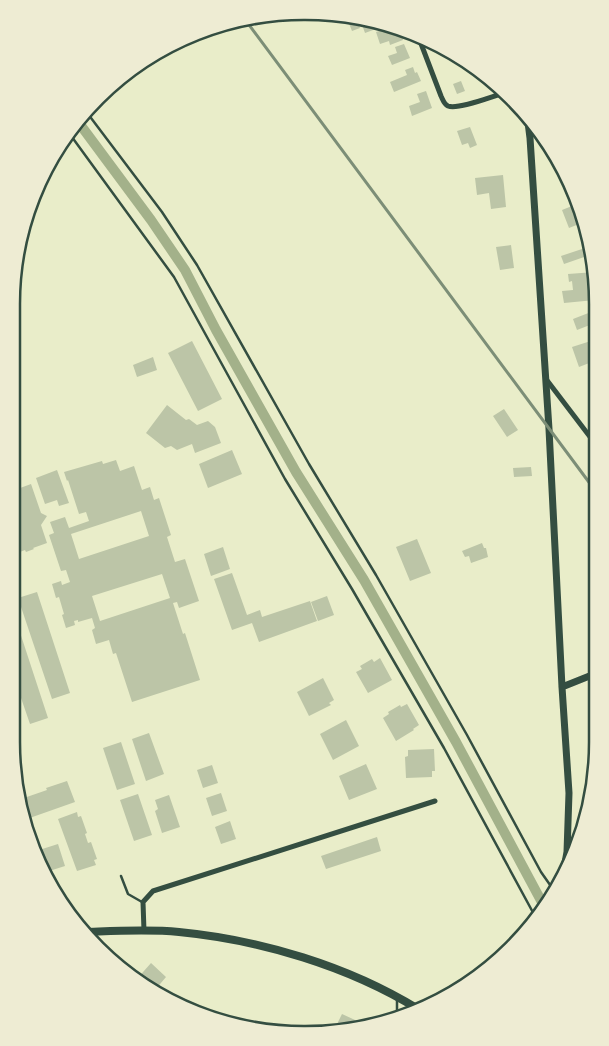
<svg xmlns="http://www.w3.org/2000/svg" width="609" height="1046" viewBox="0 0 609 1046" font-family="'PT Sans',sans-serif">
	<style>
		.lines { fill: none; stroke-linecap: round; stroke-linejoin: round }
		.canal { stroke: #a3b18a; stroke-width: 10 }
		.building { fill: #bcc5a7; fill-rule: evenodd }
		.service { stroke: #344e41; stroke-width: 2.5 }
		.minor { stroke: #344e41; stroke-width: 5 }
		.secondary { stroke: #344e41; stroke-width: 7 }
		.primary { stroke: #344e41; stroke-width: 8 }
		.rail { stroke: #7c8e77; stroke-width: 3 }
		.rim { fill: none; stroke: #344e41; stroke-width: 2.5 }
	</style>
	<rect width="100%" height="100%" fill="#e9edc9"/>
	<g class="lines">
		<!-- canal -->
		<path class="canal" d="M79 123 151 220 185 270 216 330 296 472 364 580 456 742 545 908"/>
	</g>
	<!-- building -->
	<path class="building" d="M356 18 360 28 352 31 348 21Z
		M364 18 377 23 384 26 365 33 360 19Z
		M388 28 401 33 403 40 390 45 389 41 380 44 376 32Z
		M404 44 410 58 392 65 388 56 397 53 395 47Z
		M413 67 415 73 417 72 421 81 394 92 390 82 407 75 405 70Z
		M461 81 465 91 457 94 453 84Z
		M426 91 432 108 412 116 409 106 420 102 417 94Z
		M470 127 477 145 470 148 468 143 462 145 457 131Z
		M503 175 506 207 491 209 489 193 477 195 475 178Z
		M577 204 584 222 569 228 562 210Z
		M511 245 514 268 500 270 496 247Z
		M585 248 587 256 564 264 561 256Z
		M595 272 596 280H593L595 300 564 303 562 291 573 290 572 281 569 282 568 274Z
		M591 312 595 323 577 330 573 319Z
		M597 339V360L579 367 572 347Z
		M192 341 222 399 198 411 168 353Z
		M153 357 157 370 137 377 133 365Z
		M167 405 186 420 189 419 197 425 208 421 215 427 221 443 195 453 192 444 177 450 171 446 165 448 146 433Z
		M504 409 518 430 507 437 493 416Z
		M232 450 242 474 208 488 199 464Z
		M116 460 120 471 134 466 142 490 150 487 154 500 159 498 171 535 167 537 175 562 185 559 199 601 179 608 177 602 173 603 183 634 185 633 200 680 132 702 116 653 113 654 109 640 96 644 92 630 95 628 92 618 78 622V620L74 621 75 625 66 628 62 615 64 614 59 597 56 598 52 584 61 581 62 585 70 582 66 570 61 571 49 535 54 533 50 522 65 517 69 528 89 521 86 512 79 514 68 480 67 481 64 472 102 461 103 464ZM141 511 149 536 79 559 71 534ZM162 574 170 598 100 621 92 596Z
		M531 467 532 476 514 477 513 468Z
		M57 470 69 503 59 506 57 500 45 504 36 478Z
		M31 484 41 513 47 516 41 525 47 543 33 548 34 549 26 552 25 550 12 555V491Z
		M417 539 431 573 410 581 396 547Z
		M482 543 484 548H486L488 557 471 563 469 556 465 557 462 551Z
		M223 547 230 569 211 576 204 554Z
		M232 573 247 615 260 610 262 617 310 601 317 621 259 642 252 623 232 630 214 579Z
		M37 592 70 693 52 699 18 598Z
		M327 596 334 615 318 621 311 602Z
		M12 608 48 718 30 724 11 669Z
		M380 658 392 680 368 693 356 672 362 669 360 666 372 659 374 662Z
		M323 678 334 700 329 703 331 705 309 716 297 692Z
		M407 704 419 725 413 729 414 730 396 741 383 718 389 714 388 712 400 705 401 707Z
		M346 720 359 746 333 760 320 734Z
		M149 733 164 774 146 781 132 739Z
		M121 742 135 784 117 790 103 748Z
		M434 749 435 771H432V777L406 778 405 757 408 756V750Z
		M366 764 377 789 349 800 339 776Z
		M212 765 218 783 203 788 197 770Z
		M67 781 75 802 24 820 21 799 47 790 46 788Z
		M221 793 227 811 212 816 206 798Z
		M138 794 152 835 134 841 120 800Z
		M169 795 180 827 162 833 155 811 158 809 155 800Z
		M77 812 78 817 81 816 87 833 85 834 88 843 91 842 97 859 94 860 96 865 77 871 58 819Z
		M230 821 236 839 221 844 215 827Z
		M377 837 381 851 326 869 321 856Z
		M58 844 65 866 46 872 36 851Z
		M151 963 166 977 155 990 136 980Z
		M342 1014 366 1025 334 1030Z"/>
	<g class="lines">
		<!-- service -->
		<path class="service" d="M88 114 162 212 197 265 309 464 376 575 467 735 541 872 555 892
			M69 133 174 277 285 479 352 589 444 748 536 918
			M121 876 128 894 142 902
			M395 1020 397 1017V998"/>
		<!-- minor -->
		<path class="minor" d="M420 41 441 96C443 100 444 104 448 106 458 110 493 96 504 93
			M546 379 597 446
			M144 931 143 902 153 891 435 801"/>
		<!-- secondary -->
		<path class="secondary" d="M527 114 530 138 549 429 562 687 569 793 567 852 563 874
			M562 687 597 673"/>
		<!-- primary -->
		<path class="primary" d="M83 932C115 931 148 929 179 932 261 940 348 966 418 1009"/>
		<!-- rail -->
		<path class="rail" d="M244 18 597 493"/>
	</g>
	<!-- crop -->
	<path d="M0 0H609V1046H0ZM304 20H305A284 284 0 0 1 589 304V742A284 284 0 0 1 305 1026H304A284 284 0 0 1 20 742V304A284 284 0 0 1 304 20Z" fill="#eeecd3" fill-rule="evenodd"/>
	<path class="rim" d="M304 20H305A284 284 0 0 1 589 304V742A284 284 0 0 1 305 1026H304A284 284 0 0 1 20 742V304A284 284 0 0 1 304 20Z"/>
</svg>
